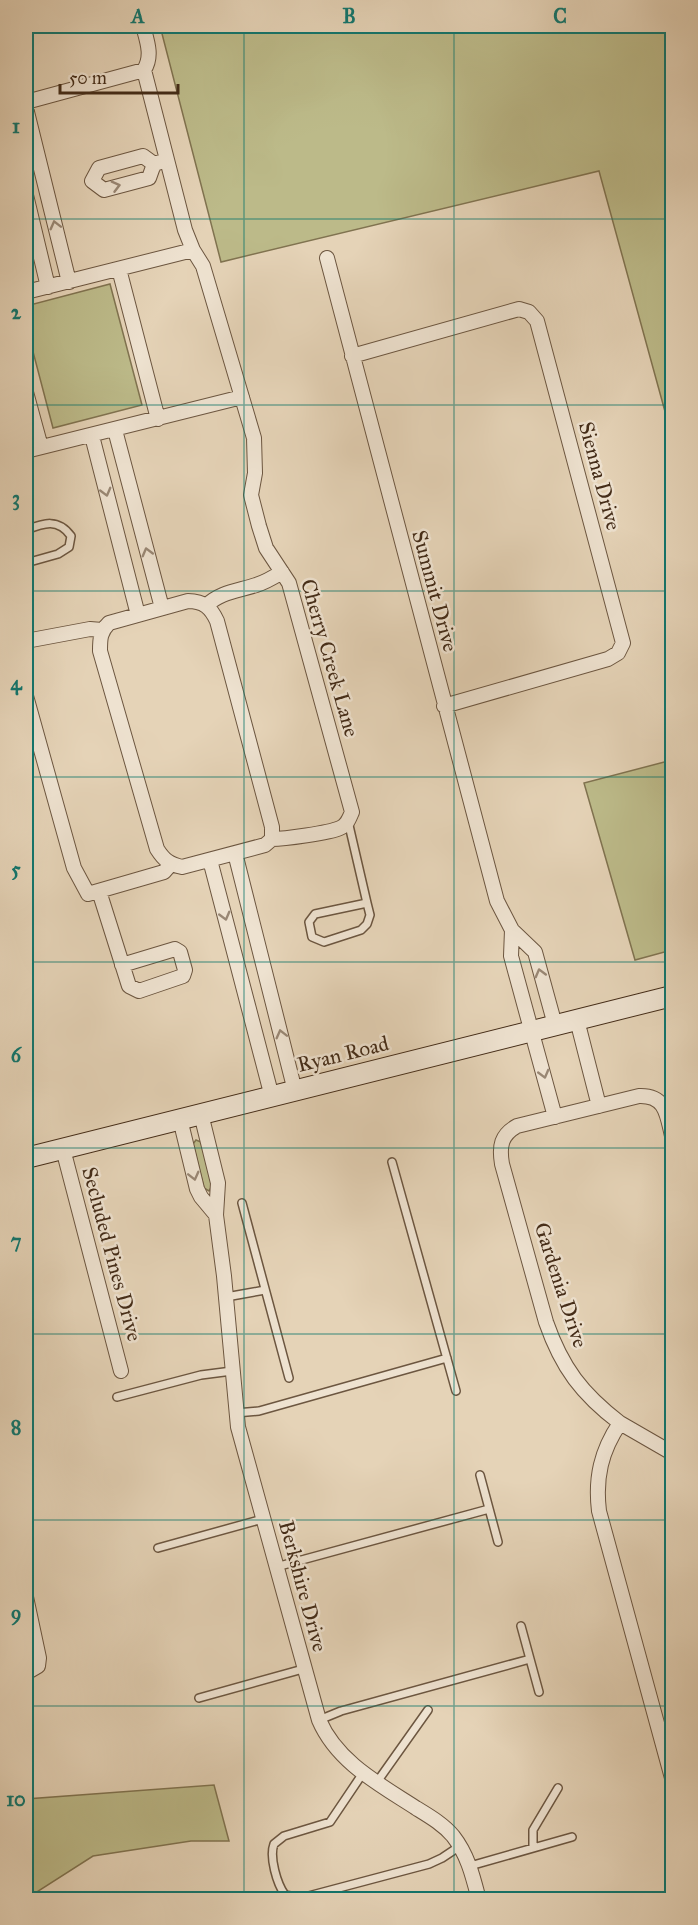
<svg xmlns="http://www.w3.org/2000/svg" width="698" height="1925" viewBox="0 0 698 1925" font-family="'IM FELL Great Primer',serif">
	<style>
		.green { fill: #bcba89; stroke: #807350; stroke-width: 1.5 }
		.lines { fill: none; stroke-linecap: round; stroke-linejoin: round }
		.service-casing { stroke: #6c5640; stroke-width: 10 }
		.minor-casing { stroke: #6c5640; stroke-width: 16 }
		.secondary-casing { stroke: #442c18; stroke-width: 22 }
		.service { stroke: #eee2d0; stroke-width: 7 }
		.minor { stroke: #eee2d0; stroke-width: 14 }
		.secondary { stroke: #eee2d0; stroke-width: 20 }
		.oneway { stroke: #998774 }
		.grid { fill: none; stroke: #0f766e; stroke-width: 1.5; stroke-opacity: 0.55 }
		.labels { text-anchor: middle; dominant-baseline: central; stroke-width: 5; stroke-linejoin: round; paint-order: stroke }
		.street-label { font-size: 21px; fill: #442c18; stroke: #eee2d0 }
		.neatline { fill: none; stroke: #0f766e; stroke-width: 2 }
		.grid-label { font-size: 20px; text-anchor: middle; font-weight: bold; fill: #0f766e }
	</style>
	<rect width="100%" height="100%" fill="#e5d3b7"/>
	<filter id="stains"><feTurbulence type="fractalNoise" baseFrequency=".00333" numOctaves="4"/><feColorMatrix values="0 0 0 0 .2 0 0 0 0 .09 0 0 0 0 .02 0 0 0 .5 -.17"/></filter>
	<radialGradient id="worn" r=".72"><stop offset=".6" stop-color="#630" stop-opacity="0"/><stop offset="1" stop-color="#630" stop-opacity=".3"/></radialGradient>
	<!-- green -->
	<path class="green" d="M160 26H672V437L599 171 221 262Z
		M110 284 142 405 53 428 26 325V306Z
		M672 760V950L635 960 584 783Z
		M196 1140 201 1142 212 1186 209 1191 204 1188 193 1144Z
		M214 1785 229 1841H191L93 1856 26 1899V1799Z"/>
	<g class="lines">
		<!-- service casing -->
		<g class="service-casing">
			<path id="service" d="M26 530C44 523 58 518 71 536L69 547 58 554 26 563
				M348 821 367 903 370 915 367 924 361 930 324 942 312 937 309 922 315 914 367 903
				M392 1162 456 1391
				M242 1203 289 1378
				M226 1297 265 1290
				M117 1397 201 1375 232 1371
				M236 1413 259 1411 447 1358
				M480 1475 498 1542
				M158 1548 263 1519
				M276 1567 489 1509
				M521 1626 539 1692
				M199 1698 303 1669
				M319 1720 341 1711 530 1659
				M363 1773 330 1822 284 1836 274 1844C269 1857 277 1884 285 1895L301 1898 429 1864 442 1858 460 1846
				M377 1782 428 1710
				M533 1847V1830L558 1788
				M470 1866 572 1837"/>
		</g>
		<!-- minor casing -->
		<g class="minor-casing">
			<path id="minor" d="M143 26C147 41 153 56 144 70L185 230 193 250 203 266 254 438 255 473 251 495 259 526 266 548 289 583 352 812C349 819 347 825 340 828 329 833 284 839 272 839
				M26 102 144 70
				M26 108 69 282
				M154 164 149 178 104 190 92 181 99 168 143 156 154 164 167 160
				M26 195 48 287
				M327 258 497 901 512 930 535 952 555 1025
				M119 269 158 419
				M26 292 193 250
				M352 356 519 309 529 312 537 321 623 643 618 653 608 659 444 706
				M26 392 41 447
				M115 430 162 608
				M92 436 138 615
				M26 451 242 397
				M188 601C204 601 211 608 217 621L272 827V839L265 845 182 867C169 864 164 860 157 849L100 651C100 639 100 632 109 623Z
				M206 606C220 592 238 591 256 585 266 582 274 577 282 572
				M26 641 90 629 102 630
				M26 696 74 868 88 894 164 872 171 864
				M235 853 295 1091
				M210 860 272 1097
				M99 891 129 986 139 991 183 976 185 970 180 952 175 949 122 965
				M512 930 511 956 555 1117
				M577 1020 599 1106
				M180 1119 197 1189 201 1197 216 1215 218 1183 201 1114
				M672 1136C667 1115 666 1095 639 1096L517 1126C501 1135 499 1146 502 1164L546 1322C562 1368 582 1394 620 1423 601 1451 595 1478 599 1511L672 1778
				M63 1149 121 1371
				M216 1215 224 1276 238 1427 319 1720C337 1762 379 1784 416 1808 429 1816 443 1824 453 1836 468 1855 473 1877 479 1900
				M620 1423 672 1453
				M26 1597 39 1658 38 1666 26 1673"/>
		</g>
		<!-- secondary casing -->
		<g class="secondary-casing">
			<path id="secondary" d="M26 1158 672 996"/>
		</g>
		<!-- service -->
		<use href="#service" class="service"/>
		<!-- minor -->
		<use href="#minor" class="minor"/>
		<!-- secondary -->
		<use href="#secondary" class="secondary"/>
	</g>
	<!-- one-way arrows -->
	<defs><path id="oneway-chevron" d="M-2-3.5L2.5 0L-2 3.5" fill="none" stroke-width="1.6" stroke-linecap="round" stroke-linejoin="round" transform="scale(1.5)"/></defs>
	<g class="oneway">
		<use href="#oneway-chevron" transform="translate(116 186) rotate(-15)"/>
		<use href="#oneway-chevron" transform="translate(55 225) rotate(-104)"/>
		<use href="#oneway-chevron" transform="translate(106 492) rotate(75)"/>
		<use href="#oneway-chevron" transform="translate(147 552) rotate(-105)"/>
		<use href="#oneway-chevron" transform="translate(225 916) rotate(75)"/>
		<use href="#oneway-chevron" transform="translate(540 973) rotate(-105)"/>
		<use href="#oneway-chevron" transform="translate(281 1034) rotate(-104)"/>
		<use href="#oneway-chevron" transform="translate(544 1074) rotate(75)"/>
		<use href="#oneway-chevron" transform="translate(194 1176) rotate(76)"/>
	</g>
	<!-- grid -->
	<path class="grid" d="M244 26V1900M454 26V1900M26 219H672M26 405H672M26 591H672M26 777H672M26 962H672M26 1148H672M26 1334H672M26 1520H672M26 1706H672"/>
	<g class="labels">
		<!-- street labels -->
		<g class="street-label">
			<text transform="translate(600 476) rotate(75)">Sienna Drive</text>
			<text transform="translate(435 591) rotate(75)">Summit Drive</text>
			<text transform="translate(330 658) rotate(74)">Cherry Creek Lane</text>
			<text transform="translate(343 1054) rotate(-14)">Ryan Road</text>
			<text transform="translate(112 1254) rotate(75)">Secluded Pines Drive</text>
			<text transform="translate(561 1285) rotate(72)">Gardenia Drive</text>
			<text transform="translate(303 1586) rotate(75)">Berkshire Drive</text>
		</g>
	</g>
	<!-- margin -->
	<rect width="698" height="1925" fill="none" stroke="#e5d3b7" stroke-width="66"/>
	<!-- scale -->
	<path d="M60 84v9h118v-9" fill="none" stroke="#442c18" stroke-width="3"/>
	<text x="69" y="84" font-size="18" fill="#442c18" stroke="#eee2d0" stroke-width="4.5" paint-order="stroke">50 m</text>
	<rect x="33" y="33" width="632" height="1859" class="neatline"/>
	<g class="grid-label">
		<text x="138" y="23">A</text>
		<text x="349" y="23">B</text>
		<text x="560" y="23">C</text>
		<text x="16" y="133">1</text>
		<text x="16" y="319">2</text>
		<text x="16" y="505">3</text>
		<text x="16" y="690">4</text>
		<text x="16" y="876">5</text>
		<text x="16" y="1062">6</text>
		<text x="16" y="1248">7</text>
		<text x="16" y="1434">8</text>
		<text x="16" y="1620">9</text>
		<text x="16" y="1806">10</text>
	</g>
	<rect width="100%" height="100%" filter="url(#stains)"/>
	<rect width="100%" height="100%" fill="url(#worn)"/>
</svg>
